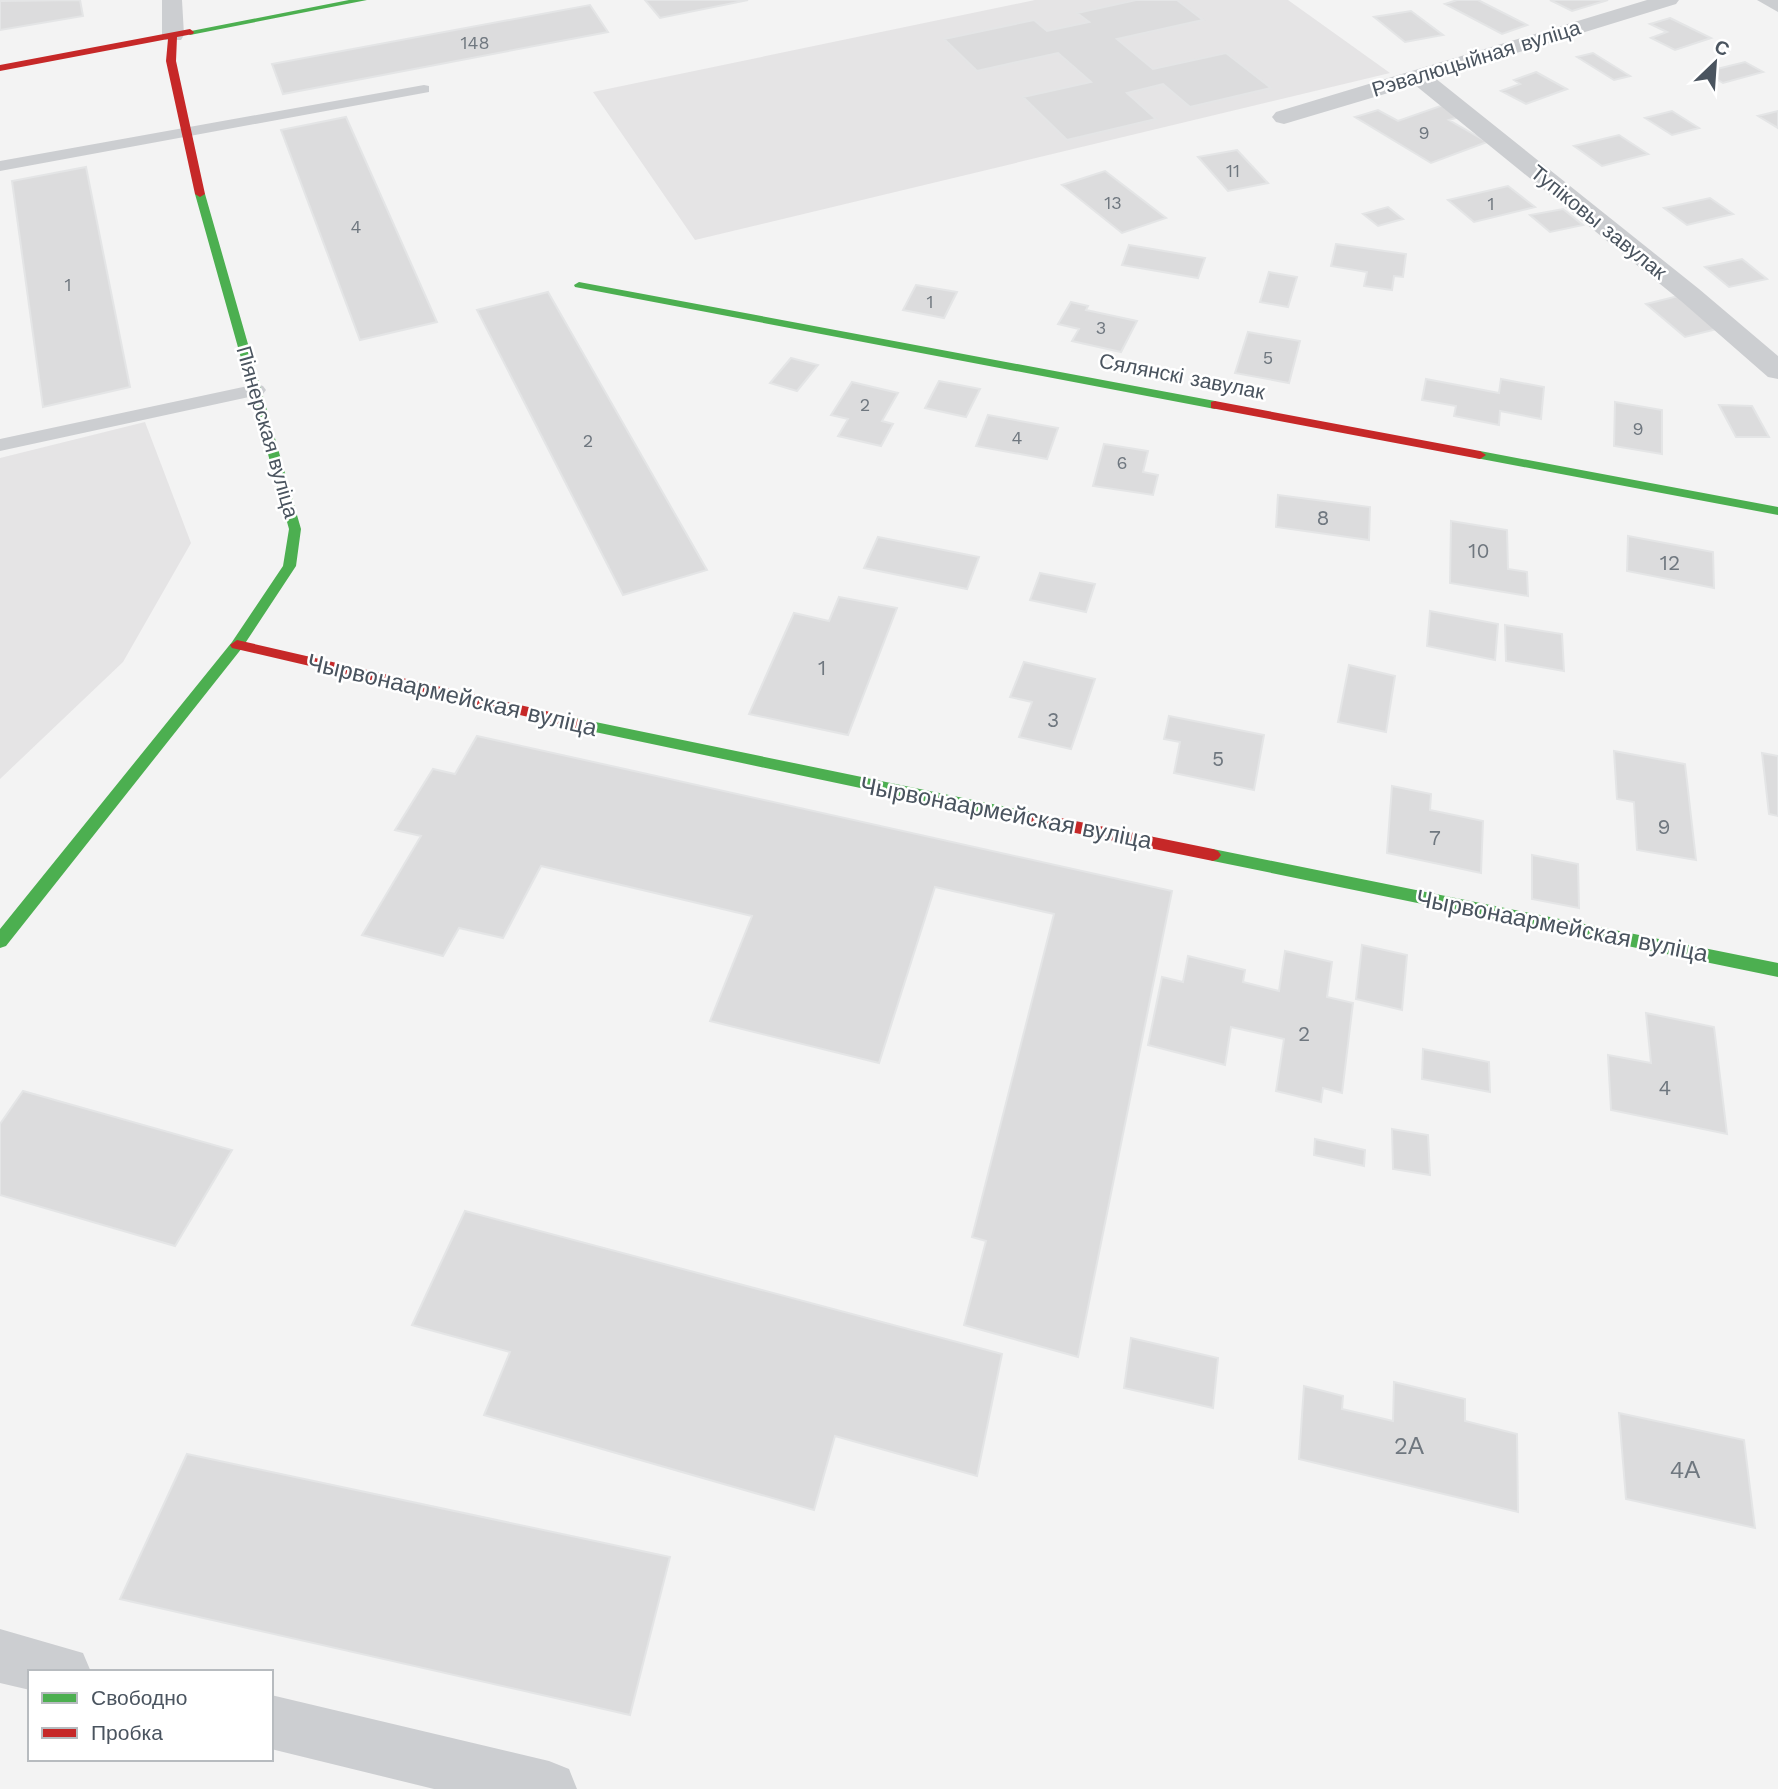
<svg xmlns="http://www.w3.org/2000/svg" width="1778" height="1789" viewBox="0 0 1778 1789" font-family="'Work Sans',sans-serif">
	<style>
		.education { fill: #e5e4e5 }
		.building { fill: #dcdcdd; stroke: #e4e5e6; stroke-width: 2 }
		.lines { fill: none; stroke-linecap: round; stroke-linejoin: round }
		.lane { fill: #ccced1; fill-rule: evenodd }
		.street { fill: #ccced1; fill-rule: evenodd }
		.fast { fill: #4caf50; fill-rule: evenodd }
		.jam { fill: #c62828; fill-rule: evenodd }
		.labels { text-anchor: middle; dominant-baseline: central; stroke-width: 5; stroke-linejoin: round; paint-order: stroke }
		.far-number-label { font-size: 18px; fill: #6f777f }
		.far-street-label { font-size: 21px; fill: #4a545f; stroke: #fff }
		.number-label { font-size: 21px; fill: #6f777f }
		.street-label { font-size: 24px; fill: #4a545f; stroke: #fff }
		.near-number-label { font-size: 24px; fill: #6f777f }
	</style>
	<rect width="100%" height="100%" fill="#f3f3f3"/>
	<!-- education -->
	<path class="education" d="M1035 0H1288L1390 73 695 240 593 92Z
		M145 422 191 543 123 662 0 779V458Z"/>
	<!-- building -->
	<path class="building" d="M80 0 83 16 0 30V1Z
		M645 0H748L660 18Z
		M1136 0H1177L1203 20 1117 39 1153 69 1226 53 1271 88 1190 107 1163 84 1127 93 1156 119 1067 140 1023 97 1091 82 1058 53 977 71 944 39 1034 20 1047 31 1089 22 1077 13Z
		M1457 0H1478L1527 25 1502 34 1445 4Z
		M1550 0H1608L1572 11Z
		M590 5 608 32 283 94 272 64Z
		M1411 11 1443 35 1405 42 1374 17Z
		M1670 18 1711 38 1675 50 1651 38 1667 32 1650 24Z
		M1593 53 1630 76 1614 80 1577 57Z
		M1745 62 1763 72 1723 83 1705 72Z
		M1536 72 1567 89 1526 104 1501 91 1520 84 1514 80Z
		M1446 104 1465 115 1449 120 1487 142 1431 163 1355 117 1378 110 1398 121Z
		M1672 111 1699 128 1672 135 1645 118Z
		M1778 111V128L1758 116Z
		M346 117 437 322 360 340 281 130Z
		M1619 135 1648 154 1602 166 1574 146Z
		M1237 150 1268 183 1228 191 1198 157Z
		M86 167 130 387 43 407 12 181Z
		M1105 171 1166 218 1122 233 1062 185Z
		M1508 186 1535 207 1474 222 1448 200Z
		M1710 198 1733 214 1687 225 1664 208Z
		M1388 207 1403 219 1378 226 1363 214Z
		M1563 209 1583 225 1550 232 1530 215Z
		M1336 244 1406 254 1403 277 1394 276 1392 290 1364 286 1367 272 1331 266Z
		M1129 245 1205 258 1198 278 1122 265Z
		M1742 259 1767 279 1729 287 1705 267Z
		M1269 272 1297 277 1288 307 1260 302Z
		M916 285 957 292 944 318 903 310Z
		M548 292 707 570 623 595 477 310Z
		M1678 296 1717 329 1685 337 1646 304Z
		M1071 302 1088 306 1086 310 1137 321 1121 352 1072 341 1079 329 1058 324Z
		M1248 332 1300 341 1289 383 1235 373Z
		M791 358 818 365 797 391 770 383Z
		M1426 379 1499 393 1501 379 1544 387 1541 419 1500 411 1499 425 1454 416 1456 406 1422 400Z
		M939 381 980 389 966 417 925 408Z
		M852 382 898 393 882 421 893 424 881 446 838 436 848 419 831 415Z
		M1615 402 1662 410V454L1614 446Z
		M1719 405 1752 406 1769 437H1736Z
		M988 415 1058 428 1047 459 976 446Z
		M1104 444 1148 451 1143 472 1158 475 1153 495 1093 486Z
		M1278 495 1370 507 1369 540 1276 527Z
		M1451 521 1507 530 1508 569 1527 572 1528 596 1450 583Z
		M1628 536 1713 552 1714 588 1627 571Z
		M878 537 979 557 967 589 864 568Z
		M1040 573 1095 584 1086 612 1030 600Z
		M839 597 897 608 848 735 749 714 794 613 829 621Z
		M1430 611 1498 624 1495 660 1427 646Z
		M1505 625 1562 634 1564 671 1506 661Z
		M1024 662 1095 679 1071 749 1019 737 1032 702 1010 697Z
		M1349 665 1395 676 1386 732 1338 722Z
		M1169 716 1264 735 1254 790 1174 773 1180 742 1164 739Z
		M477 736 1172 891 1078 1357 964 1325 986 1241 972 1237 1054 914 935 887 879 1063 710 1021 752 916 541 866 503 938 459 928 443 956 362 935 421 836 395 830 433 769 455 774Z
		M1614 751 1685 764 1696 860 1637 850 1634 802 1617 799Z
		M1762 753 1778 756V816L1769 814Z
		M1392 786 1431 794 1430 810 1483 821 1481 873 1387 853Z
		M1532 855 1578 864 1579 908 1532 899Z
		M1362 945 1407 955 1402 1010 1356 999Z
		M1285 951 1332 962 1327 997 1353 1003 1342 1093 1323 1088 1321 1102 1276 1091 1284 1039 1231 1027 1225 1065 1148 1045 1162 977 1183 982 1188 956 1245 970 1243 982 1279 991Z
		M1646 1013 1714 1027 1727 1134 1611 1110 1608 1055 1651 1063Z
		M1423 1049 1489 1062 1490 1092 1422 1079Z
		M23 1091 232 1150 175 1246 0 1195V1124Z
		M1392 1129 1428 1135 1430 1175 1393 1169Z
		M1315 1139 1365 1150 1364 1166 1314 1155Z
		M465 1211 1002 1354 977 1476 835 1436 814 1510 484 1415 510 1352 412 1325Z
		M1131 1338 1218 1358 1213 1408 1124 1388Z
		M1394 1382 1465 1399V1421L1517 1434 1518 1512 1299 1459 1304 1386 1343 1396 1342 1409 1393 1421Z
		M1619 1413 1744 1440 1755 1528 1626 1499Z
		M187 1454 670 1557 630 1715 120 1599Z"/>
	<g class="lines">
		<!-- lane -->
		<path class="lane" d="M424 85 429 86V92L0 171V161Z
			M257 384 263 386 266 390 263 394 0 451V439Z"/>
		<!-- street -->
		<path class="street" d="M162 0H182L184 35 181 40H165L162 35Z
			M1647 0H1679L1676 4 1435 78 1699 289 1778 356V379L1768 377 1681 301 1415 85 1284 124 1276 122 1272 117 1276 112Z
			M1757 0H1778V12Z
			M0 1629 83 1653 91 1672H30V1690L0 1683Z
			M271 1695 549 1761 569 1769 577 1789H434L271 1749Z"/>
		<!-- fast -->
		<path class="fast" d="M349 0H367L190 35 186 32Z
			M200 191 205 194 301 529 296 566 242 648 6 946 0 948V929L232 642 283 566 289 529 195 194Z
			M579 282 1215 401 1221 405 1215 409 575 287 574 285Z
			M1480 451 1778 507V515L1476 458V452Z
			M576 718 1036 813 1044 819 1036 825 576 728 569 723Z
			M1213 849 1778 963V977L1213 861 1208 859 1205 855 1208 851Z"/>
		<!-- jam -->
		<path class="jam" d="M190 29 194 32 193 34 177 37 176 61 205 194 200 197 195 194 166 61 168 39 0 71V65Z
			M1215 401 1480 451 1486 455 1480 459 1211 408V402Z
			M237 640 576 718 583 723 576 728 232 648 230 645Z
			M1036 813 1213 849 1218 851 1221 855 1218 859 1213 861 1036 825 1028 819Z"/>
	</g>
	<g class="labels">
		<!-- far-number labels -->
		<g class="far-number-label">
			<text x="475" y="42">148</text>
			<text x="1424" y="132">9</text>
			<text x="1233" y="170">11</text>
			<text x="1113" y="202">13</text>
			<text x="1491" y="203">1</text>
			<text x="356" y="226">4</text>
			<text x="68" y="284">1</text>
			<text x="930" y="301">1</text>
			<text x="1101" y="327">3</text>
			<text x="1268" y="357">5</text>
			<text x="865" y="404">2</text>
			<text x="1638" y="428">9</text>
			<text x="1017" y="437">4</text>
			<text x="588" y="440">2</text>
			<text x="1122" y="462">6</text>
		</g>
		<!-- far-street labels -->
		<g class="far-street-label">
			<text transform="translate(1476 58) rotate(-17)">Рэвалюцыйная вуліца</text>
			<text transform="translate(1599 222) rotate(39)">Тупіковы завулак</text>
			<text transform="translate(1182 376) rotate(11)">Сялянскі завулак</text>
			<text transform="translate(268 432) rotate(74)">Піянерская вуліца</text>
		</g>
		<!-- number labels -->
		<g class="number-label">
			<text x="1323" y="517">8</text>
			<text x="1479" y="550">10</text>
			<text x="1670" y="562">12</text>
			<text x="822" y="667">1</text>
			<text x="1053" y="719">3</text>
			<text x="1218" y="758">5</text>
			<text x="1664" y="826">9</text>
			<text x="1435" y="837">7</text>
			<text x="1304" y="1033">2</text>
			<text x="1665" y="1087">4</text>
		</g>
		<!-- street labels -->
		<g class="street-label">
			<text transform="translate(452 695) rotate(13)">Чырвонаармейская вуліца</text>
			<text transform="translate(1006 813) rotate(11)">Чырвонаармейская вуліца</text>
			<text transform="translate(1562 926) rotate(11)">Чырвонаармейская вуліца</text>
		</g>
		<!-- near-number labels -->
		<g class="near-number-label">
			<text x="1409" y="1446">2А</text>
			<text x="1685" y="1470">4А</text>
		</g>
	</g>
	<!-- legend -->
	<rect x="28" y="1670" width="245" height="91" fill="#ffffff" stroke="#b7bbbf" stroke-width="2"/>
	<rect x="42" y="1693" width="35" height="10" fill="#4caf50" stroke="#b7bbbf" stroke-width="2"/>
	<text x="91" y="1705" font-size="21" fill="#4a545f">Свободно</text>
	<rect x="42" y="1728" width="35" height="10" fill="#c62828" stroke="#b7bbbf" stroke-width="2"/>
	<text x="91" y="1740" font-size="21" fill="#4a545f">Пробка</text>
	<!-- north arrow -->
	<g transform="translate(1715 63) rotate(25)" stroke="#ffffff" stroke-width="5" paint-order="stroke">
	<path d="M0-5L12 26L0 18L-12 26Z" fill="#4a545f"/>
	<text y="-10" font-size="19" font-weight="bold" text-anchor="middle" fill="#4a545f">С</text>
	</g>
</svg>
